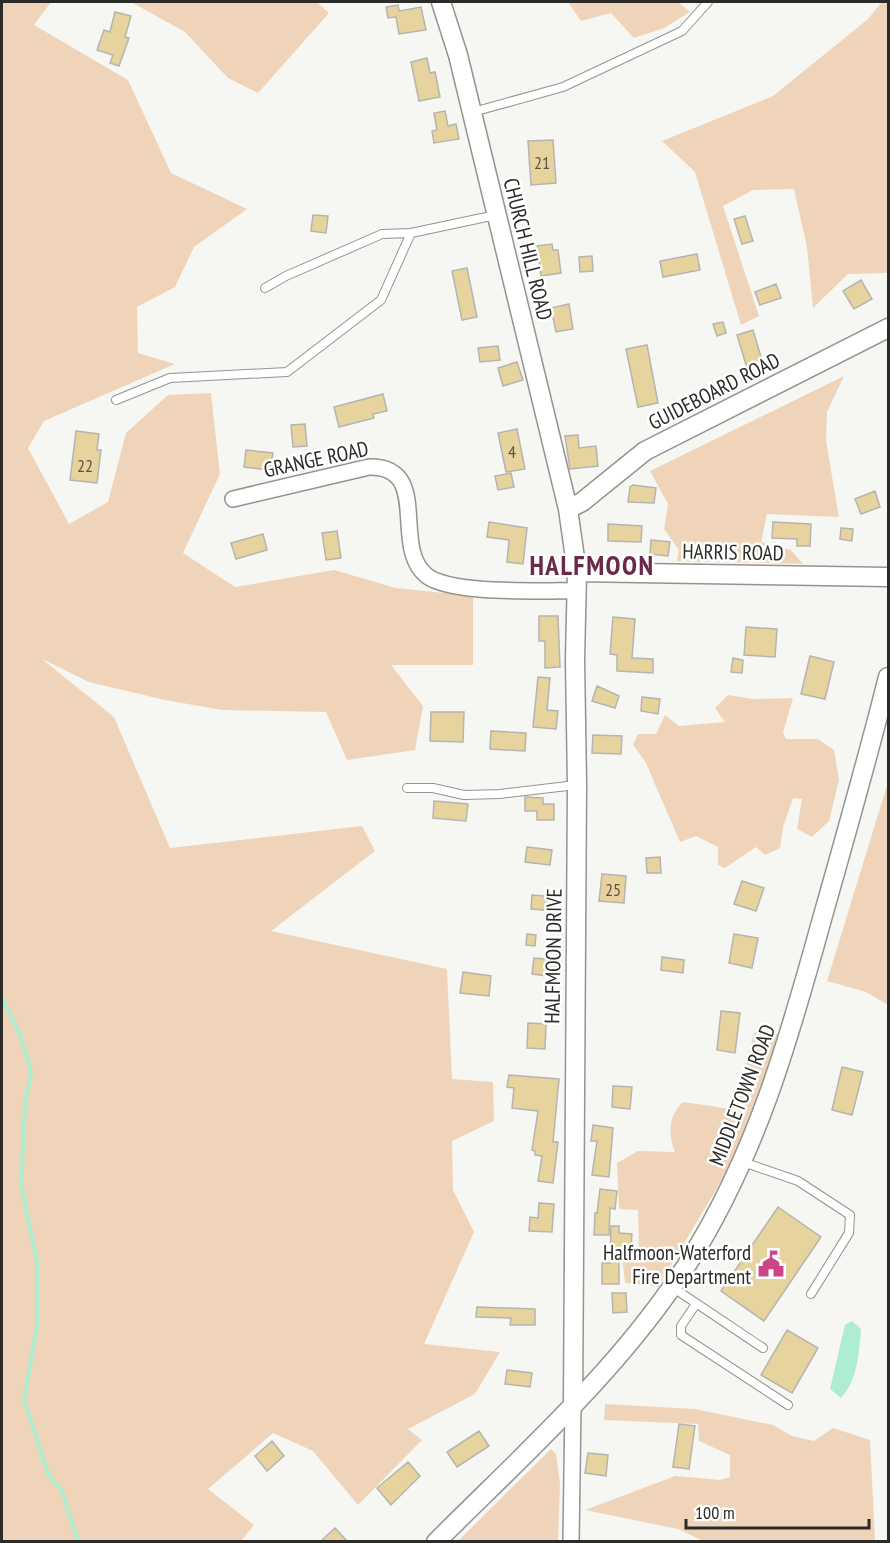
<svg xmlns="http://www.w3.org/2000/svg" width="890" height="1543" viewBox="0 0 890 1543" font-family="'PT Sans Narrow',sans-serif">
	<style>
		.green { fill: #efd4ba }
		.water { fill: #aeedd0 }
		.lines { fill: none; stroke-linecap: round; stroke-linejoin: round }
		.stream { stroke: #aeedd0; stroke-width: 4 }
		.building { fill: #e6d39d; stroke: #b6b4b0; stroke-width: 1.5 }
		.service-casing { stroke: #939490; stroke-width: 10 }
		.minor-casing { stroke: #939490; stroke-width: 18 }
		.tertiary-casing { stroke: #939490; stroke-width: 21 }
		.service { stroke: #fff; stroke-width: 8 }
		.minor { stroke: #fff; stroke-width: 15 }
		.tertiary { stroke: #fff; stroke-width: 18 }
		.labels { text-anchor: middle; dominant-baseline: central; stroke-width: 5; stroke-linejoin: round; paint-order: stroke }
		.number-label { font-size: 18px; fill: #5a5546 }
		.street-label { font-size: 21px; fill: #2b2b29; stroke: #fff }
		.poi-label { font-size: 21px; fill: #2b2b29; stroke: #fff; text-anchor: end }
		.district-label { font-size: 27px; font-weight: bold; letter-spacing: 1.5px; fill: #6a2949; stroke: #fff }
	</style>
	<rect width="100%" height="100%" fill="#f6f7f2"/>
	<!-- green -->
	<path class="green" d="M2 2H51L34 25 128 80 171 173 247 209 194 247 175 287 137 307 138 353 175 364 44 421 28 448 69 524 108 502 126 433 168 395 211 393 220 474 183 553 235 587 334 570 396 588 473 596V665H391L423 706 415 750 347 760 326 712 222 710 165 700 89 682 42 659 114 717 170 848 362 826 375 851 271 931 447 969 452 1079 493 1082 494 1121 452 1141 453 1190 474 1232 424 1344 500 1352 475 1394 408 1429 422 1440 358 1505 313 1451 273 1433 208 1489 254 1525 241 1541 2 1542Z
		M131 2H317L329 13 258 93 228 78 185 32Z
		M568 2H678L690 12 664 28 634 38 611 13 581 21Z
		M882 2H888V273L848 274 813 308 807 247 794 189 753 190 723 206 759 316 741 325 695 172 662 141 773 96 868 19Z
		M844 376 827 412 826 441 839 517 767 514 761 542 791 550 803 564 677 561 679 550 664 529 668 504 650 471Z
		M728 695 753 699 793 698 783 733 786 739H818L834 750 839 780 829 821 812 837 797 829 802 799 793 798 783 827 780 848 765 855 756 847 725 868 718 865V847L696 836 680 842 645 761 633 745 638 734H656L665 715 679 726 725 722 715 708Z
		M888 782V1005L866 992 827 981Z
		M755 1032 778 1034 759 1094 729 1168 658 1287 625 1283 622 1255 639 1251 638 1210 619 1209 617 1163 638 1151 675 1152C668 1135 668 1116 683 1102L731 1109Z
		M605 1404 695 1409 773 1425 792 1436 814 1441 833 1428 870 1440 875 1541H703L678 1529 585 1510 675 1476 720 1480 730 1477V1455L699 1441 698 1424 604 1420Z
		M551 1449 556 1454 560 1484 558 1541H458Z"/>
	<!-- water -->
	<path class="water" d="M852 1321 861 1329C859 1352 858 1380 841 1398L830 1389 845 1325Z"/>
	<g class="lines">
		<!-- stream -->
		<path class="stream" d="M2 998 21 1037 31 1072 25 1104 21 1185 37 1261V1326L24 1399 48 1474 62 1491 78 1542"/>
	</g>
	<!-- building -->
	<path class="building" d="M398 5 399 11 421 7 426 30 399 34 396 17 388 18 386 7Z
		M115 12 131 16 125 37 129 38 119 66 110 63 113 55 97 50 104 30 110 32Z
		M427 58 430 73 435 72 440 97 419 101 411 62Z
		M445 111 448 126 456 124 459 139 434 143 432 131 437 130 434 113Z
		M553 140 556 183 531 185 528 141Z
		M313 215 328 216 326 233 311 231Z
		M745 216 753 241 742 244 734 219Z
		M552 244 553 250H558L561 273 541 276 537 246Z
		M697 254 700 270 663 277 660 261Z
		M592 256 593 271 580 272 579 257Z
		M467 268 477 317 462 320 452 271Z
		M861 280 872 299 854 309 843 291Z
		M776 284 781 298 760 305 755 292Z
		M569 304 573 329 556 332 551 308Z
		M723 322 726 333 717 336 713 324Z
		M753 330 763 364 747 368 737 335Z
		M647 345 658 403 638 407 626 349Z
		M498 346 500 360 480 362 478 348Z
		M517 362 523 380 503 386 498 368Z
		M383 394 387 411 373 414 374 418 339 427 334 407Z
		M305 424 307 446 293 447 291 425Z
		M517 429 525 469 506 472 498 433Z
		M76 431 99 434 97 450H101L97 483 70 480Z
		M578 435 579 448 596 446 598 466 570 469 565 436Z
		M246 450 273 453 270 470 244 467Z
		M511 473 514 487 498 490 495 476Z
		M633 485 656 488 654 503 628 502 630 487Z
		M875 491 880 507 861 514 855 499Z
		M489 522 527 528 523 564 507 562 509 540 487 537Z
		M773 522 811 524 810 546H797V539L772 538Z
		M608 524 642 526 641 542 608 541Z
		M841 528 853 529 852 541 840 539Z
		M337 531 341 558 326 560 322 533Z
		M263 534 267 550 236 559 231 543Z
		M651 540 670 542 668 556 650 554Z
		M539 616H558L560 667 545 668V641H539Z
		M613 617 635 619 632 658 653 659V673L617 671V655L610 654Z
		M746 627 777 629 775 657 744 655Z
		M810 656 834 662 825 699 801 694Z
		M733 658 743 660 742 673 731 672Z
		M538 677 550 678 547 710 558 711 556 729 533 727Z
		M597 686 619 696 615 708 592 701Z
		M642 697 660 699 658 714 641 711Z
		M431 712H464L463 742 430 741Z
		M491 731 526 733 525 751 490 749Z
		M593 735 622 736 621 754 592 753Z
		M525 797 543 798V804H554V820H537V811H525Z
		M434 801 468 804 466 821 433 818Z
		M527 847 552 850 550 865 525 862Z
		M660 857 661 873H647L646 858Z
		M602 874 626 876 624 903 599 901Z
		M742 881 764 888 756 911 734 904Z
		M532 895 557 897 556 911 531 909Z
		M527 934 536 935 535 946 526 945Z
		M734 934 758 938 752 968 729 963Z
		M662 957 684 960 683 973 661 970Z
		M534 958 557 960 555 977 532 974Z
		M463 972 491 976 489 996 460 993Z
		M721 1011 740 1013 735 1053 717 1050Z
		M528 1023 546 1024 545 1049 527 1048Z
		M842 1067 863 1072 852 1115 832 1110Z
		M509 1075 559 1079 553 1142H558L553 1183 538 1181 542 1156 535 1155V1151L532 1150 538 1111 512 1108 514 1088 507 1087Z
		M613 1086 632 1087 630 1109 612 1107Z
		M593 1125 613 1128 609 1177 592 1175 597 1141H591Z
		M600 1189 617 1191 615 1209 610 1208 609 1235H594L595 1213H597Z
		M539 1203 554 1204 552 1232 529 1231 530 1217 538 1218Z
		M778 1207 821 1237 764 1321 721 1291Z
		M611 1226H619V1233L632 1234 631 1249H619V1284H602V1263H610Z
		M612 1293H626L627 1312 613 1313Z
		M477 1307 535 1309V1325H510L511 1318 476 1317Z
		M787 1330 818 1348 792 1393 761 1375Z
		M507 1370 532 1373 530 1387 505 1384Z
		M679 1424 695 1426 689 1469 673 1467Z
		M479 1431 489 1446 457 1467 447 1452Z
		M272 1441 284 1456 267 1471 255 1456Z
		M588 1453 608 1455 606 1476 585 1473Z
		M408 1462 420 1476 391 1505 377 1488Z
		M335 1528 348 1542H320Z"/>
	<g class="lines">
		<!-- service casing -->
		<g class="service-casing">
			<path id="service" d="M473 112 563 87 682 31 708 2
				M265 288 286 276 382 234 411 233
				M116 400 170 378 287 372 381 300 411 233 496 215
				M407 788H433L464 795 500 794 576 785
				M743 1162 798 1181 850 1215 849 1233 811 1294
				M672 1287 763 1348
				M696 1304 681 1326V1335L788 1405"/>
		</g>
		<!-- minor casing -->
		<g class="minor-casing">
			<path id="minor" d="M233 499 369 467C433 466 390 547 427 576 453 595 543 590 577 591
				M571 1542 573 1404"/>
		</g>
		<!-- tertiary casing -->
		<g class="tertiary-casing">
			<path id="tertiary" d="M441 2 458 55 568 509 577 572 575 660 577 785 573 1404
				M568 509 582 502 645 451 888 328
				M577 572 888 577
				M436 1542C524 1454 621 1368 688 1263 756 1156 789 1039 822 919 845 838 868 757 888 677"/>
		</g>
		<!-- service -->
		<use href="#service" class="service"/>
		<!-- minor -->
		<use href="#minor" class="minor"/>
		<!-- tertiary -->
		<use href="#tertiary" class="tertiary"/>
	</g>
	<!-- icons -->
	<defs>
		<g id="civic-bare" transform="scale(2.07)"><path d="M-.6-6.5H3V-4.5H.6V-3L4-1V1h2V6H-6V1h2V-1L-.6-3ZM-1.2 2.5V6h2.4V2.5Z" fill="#cb4689" stroke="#fff" stroke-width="2.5" paint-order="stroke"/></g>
	</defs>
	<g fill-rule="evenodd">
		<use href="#civic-bare" x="771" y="1264"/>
	</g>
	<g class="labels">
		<!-- number labels -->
		<g class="number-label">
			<text x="542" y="162">21</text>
			<text x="512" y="451">4</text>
			<text x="85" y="465">22</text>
			<text x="613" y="889">25</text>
		</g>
		<!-- street labels -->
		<g class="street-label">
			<text transform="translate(528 249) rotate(76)">CHURCH HILL ROAD</text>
			<text transform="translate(714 391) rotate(-27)">GUIDEBOARD ROAD</text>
			<text transform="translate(316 459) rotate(-12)">GRANGE ROAD</text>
			<text transform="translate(733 552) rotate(1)">HARRIS ROAD</text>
			<text transform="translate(553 956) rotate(-89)">HALFMOON DRIVE</text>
			<text transform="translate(742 1095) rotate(-69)">MIDDLETOWN ROAD</text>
		</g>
		<!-- poi labels -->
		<g class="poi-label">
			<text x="751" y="1252">Halfmoon-Waterford<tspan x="751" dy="24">Fire Department</tspan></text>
		</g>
		<!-- district labels -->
		<g class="district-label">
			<text x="592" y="565">HALFMOON</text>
		</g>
	</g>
	<!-- border -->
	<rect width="890" height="1543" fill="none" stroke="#2b2b29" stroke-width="6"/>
	<!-- scale -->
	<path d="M686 1519v9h183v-9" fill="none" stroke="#2b2b29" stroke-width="3"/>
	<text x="695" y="1519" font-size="18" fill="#2b2b29" stroke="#ffffff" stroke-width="4.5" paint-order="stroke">100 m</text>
</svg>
